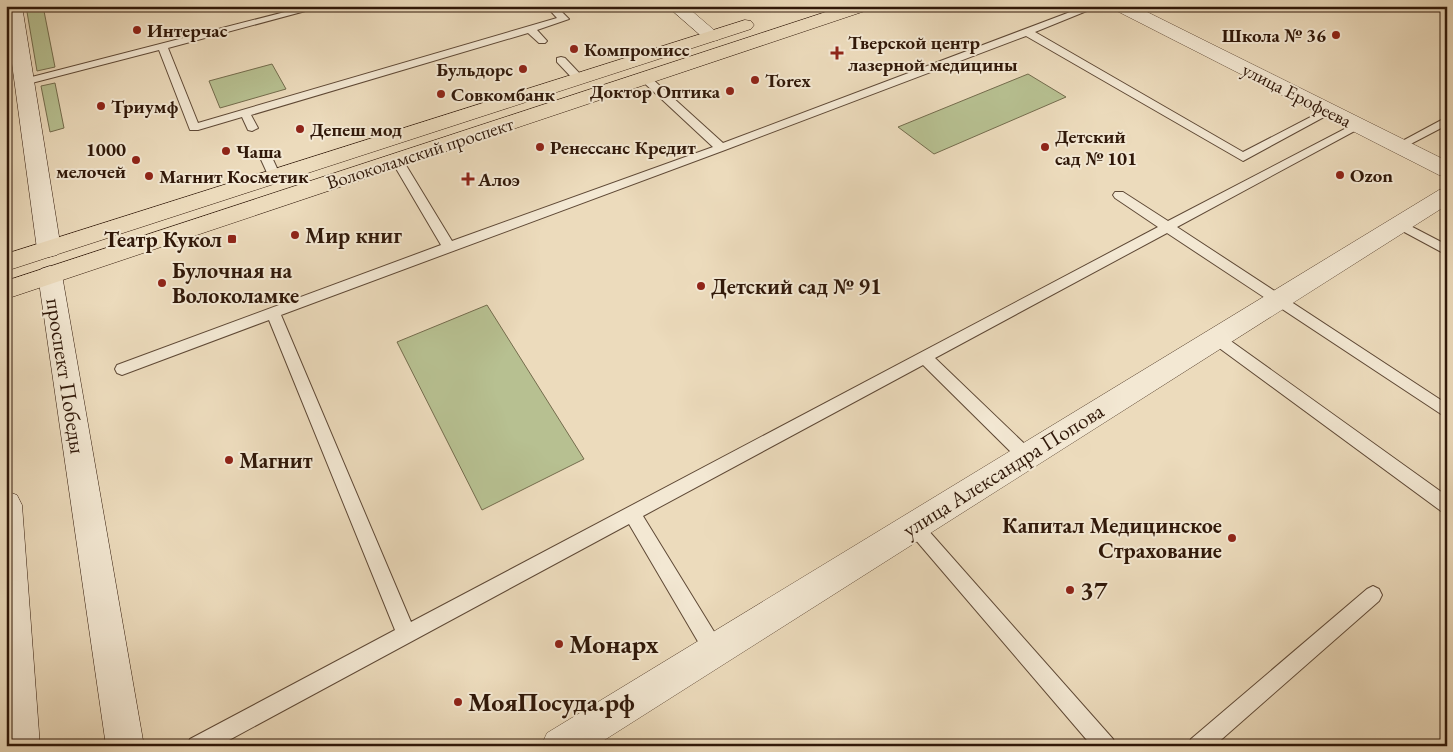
<svg xmlns="http://www.w3.org/2000/svg" width="1453" height="752" viewBox="0 0 1453 752" font-family="'EB Garamond',serif">
	<style>
		.green { fill: #b7c091; stroke: #746c4d }
		.lines { fill: none; stroke-linecap: round; stroke-linejoin: round }
		.service-casing { stroke: #5f4936; stroke-width: 2 }
		.minor-casing { stroke: #5f4936; stroke-width: 1 }
		.tertiary-casing { stroke: #5f4936; stroke-width: 1 }
		.secondary-casing { stroke: #301809; stroke-width: 1 }
		.primary-casing { stroke: #301809; stroke-width: 1 }
		.service { fill: #f3e8d3; fill-rule: evenodd }
		.minor { fill: #f3e8d3; fill-rule: evenodd }
		.tertiary { fill: #f3e8d3; fill-rule: evenodd }
		.secondary { fill: #f3e8d3; fill-rule: evenodd }
		.primary { fill: #ecdbbc; fill-rule: evenodd }
		.poi-dot { fill: #8f2418; stroke: #f3e8d3; stroke-width: 2 }
		.labels { text-anchor: middle; dominant-baseline: central; stroke-width: 4; stroke-linejoin: round; paint-order: stroke }
		.far-poi-label { font-size: 19px; font-weight: bold; fill: #301809; stroke: #f3e8d3; text-anchor: start }
		.far-street-label { font-size: 19px; fill: #301809; stroke: #f3e8d3 }
		.poi-label { font-size: 22px; font-weight: bold; fill: #301809; stroke: #f3e8d3; text-anchor: start }
		.street-label { font-size: 22px; fill: #301809; stroke: #f3e8d3 }
		.near-poi-label { font-size: 26px; font-weight: bold; fill: #301809; stroke: #f3e8d3; text-anchor: start }
	</style>
	<rect width="100%" height="100%" fill="#ecdbbc"/>
	<filter id="stains"><feTurbulence type="fractalNoise" baseFrequency=".004" numOctaves="4"/><feColorMatrix values="0 0 0 0 .2 0 0 0 0 .09 0 0 0 0 .02 0 0 0 .5 -.17"/></filter>
	<radialGradient id="worn" r=".72"><stop offset=".6" stop-color="#630" stop-opacity="0"/><stop offset="1" stop-color="#630" stop-opacity=".3"/></radialGradient>
	<!-- green -->
	<path class="green" d="M26 6H43L55 67 37 71Z
		M272 64 286 89 220 108 209 81Z
		M1028 74 1066 97 934 154 898 127Z
		M55 83 64 128 50 132 41 86Z
		M487 305 584 459 482 510 397 342Z"/>
	<g class="lines">
		<!-- service casing -->
		<g class="service-casing">
			<path id="service" d="M308 6H324L168 48 198 123 557 18 546 6H556L569 19 537 30 547 41 545 43H539L528 33 251 115 258 128 252 131 248 130 242 117 198 130H190L159 50 24 85 19 82 20 80Z
				M1086 6H1099L1035 32 1243 152 1326 109H1334L1335 111 1243 161 1026 36 725 150 281 315 411 622 1158 227 1115 198 1113 195 1115 192H1123L1168 221 1358 122 1364 125 1362 127 1177 227 1447 404V418L1167 233 935 358 1032 451 1034 456 1032 461 1026 463 1020 461 923 365 643 516 721 643 724 650 721 657 714 660 707 657 629 524 218 746H187L190 739 395 630 269 320 122 375 117 373 115 369 117 365 441 245 391 160 393 157H401L452 241 713 147 641 80 640 78 641 76H649L723 143Z
				M561 57 565 58 583 77 584 79 583 81H575L557 62V58Z
				M1447 117V125L1403 148 1399 149 1393 146Z
				M264 150 270 153 281 177 279 180H271L269 177 258 153Z
				M1399 220 1447 245V255L1395 227 1393 224Z
				M1216 333 1221 334 1447 496V513L1441 511 1211 342 1209 338 1211 334Z
				M914 518 920 521 1113 739 1116 746H1092L908 531 905 526 908 521Z
				M1373 586 1379 589 1382 595 1379 601 1214 746H1188L1191 739 1367 589Z"/>
		</g>
		<!-- minor casing -->
		<g class="minor-casing">
			<path id="minor" d="M667 6H686L721 36 718 40 712 41 706 40Z
				M1447 188V205L595 746H541L547 733 1439 190Z"/>
		</g>
		<!-- tertiary casing -->
		<g class="tertiary-casing">
			<path id="tertiary" d="M1113 6H1135L1447 161V177L1439 175 1115 10Z"/>
		</g>
		<!-- secondary casing -->
		<g class="secondary-casing">
			<path id="secondary" d="M6 6H22L61 249 57 255 49 257 41 255 37 249 6 19Z
				M50 266 59 269 62 275 144 746H106L38 275 41 269Z
				M6 491 17 495 22 505 40 746H6Z"/>
		</g>
		<!-- primary casing -->
		<g class="primary-casing">
			<path id="primary" d="M844 6H870L868 10 6 299V281Z
				M745 20 751 21 754 25 751 29 6 271V254Z"/>
		</g>
		<!-- service -->
		<use href="#service" class="service"/>
		<!-- minor -->
		<use href="#minor" class="minor"/>
		<!-- tertiary -->
		<use href="#tertiary" class="tertiary"/>
		<!-- secondary -->
		<use href="#secondary" class="secondary"/>
		<!-- primary -->
		<use href="#primary" class="primary"/>
	</g>
	<!-- markers -->
	<g class="poi-dot">
		<circle cx="137" cy="30" r="5"/>
		<circle cx="1336" cy="35" r="5"/>
		<circle cx="574" cy="49" r="5"/>
		<path d="M834.5 45.5h5v5h5v5h-5v5h-5v-5h-5v-5h5z"/>
		<circle cx="523" cy="69" r="5"/>
		<circle cx="755" cy="80" r="5"/>
		<circle cx="730" cy="91" r="5"/>
		<circle cx="441" cy="94" r="5"/>
		<circle cx="101" cy="106" r="5"/>
		<circle cx="300" cy="129" r="5"/>
		<circle cx="540" cy="147" r="5"/>
		<circle cx="1045" cy="147" r="5"/>
		<circle cx="226" cy="151" r="5"/>
		<circle cx="136" cy="160" r="5"/>
		<circle cx="1340" cy="175" r="5"/>
		<circle cx="149" cy="176" r="5"/>
		<path d="M465.5 171.5h5v5h5v5h-5v5h-5v-5h-5v-5h5z"/>
		<circle cx="295" cy="235" r="5"/>
		<rect x="227" y="234" width="10" height="10" rx="2.5"/>
		<circle cx="162" cy="283" r="5"/>
		<circle cx="701" cy="286" r="5"/>
		<circle cx="229" cy="460" r="5"/>
		<circle cx="1232" cy="538" r="5"/>
		<circle cx="1070" cy="590" r="5"/>
		<circle cx="559" cy="644" r="5"/>
		<circle cx="458" cy="702" r="5"/>
	</g>
	<g class="labels">
		<!-- far-poi labels -->
		<g class="far-poi-label">
			<text x="147" y="30">Интерчас</text>
			<text x="1326" y="35" text-anchor="end">Школа № 36</text>
			<text x="848" y="42">Тверской центр<tspan x="848" dy="22">лазерной медицины</tspan></text>
			<text x="584" y="49">Компромисс</text>
			<text x="513" y="69" text-anchor="end">Бульдорс</text>
			<text x="765" y="80">Torex</text>
			<text x="720" y="91" text-anchor="end">Доктор Оптика</text>
			<text x="451" y="94">Совкомбанк</text>
			<text x="111" y="106">Триумф</text>
			<text x="310" y="129">Депеш мод</text>
			<text x="1055" y="136">Детский<tspan x="1055" dy="22">сад № 101</tspan></text>
			<text x="550" y="147">Ренессанс Кредит</text>
			<text x="126" y="149" text-anchor="end">1000<tspan x="126" dy="22">мелочей</tspan></text>
			<text x="236" y="151">Чаша</text>
			<text x="1350" y="175">Ozon</text>
			<text x="159" y="176">Магнит Косметик</text>
			<text x="478" y="179">Алоэ</text>
		</g>
		<!-- far-street labels -->
		<g class="far-street-label">
			<text transform="translate(1297 95) rotate(27)">улица Ерофеева</text>
			<text transform="translate(420 153) rotate(-18)">Волоколамский проспект</text>
		</g>
		<!-- poi labels -->
		<g class="poi-label">
			<text x="305" y="235">Мир книг</text>
			<text x="222" y="239" text-anchor="end">Театр Кукол</text>
			<text x="172" y="270">Булочная на<tspan x="172" dy="25">Волоколамке</tspan></text>
			<text x="711" y="286">Детский сад № 91</text>
			<text x="239" y="460">Магнит</text>
			<text x="1222" y="525" text-anchor="end">Капитал Медицинское<tspan x="1222" dy="25">Страхование</tspan></text>
		</g>
		<!-- street labels -->
		<g class="street-label">
			<text transform="translate(66 376) rotate(81)">проспект Победы</text>
			<text transform="translate(1003 470) rotate(-32)">улица Александра Попова</text>
		</g>
		<!-- near-poi labels -->
		<g class="near-poi-label">
			<text x="1080" y="590">37</text>
			<text x="569" y="644">Монарх</text>
			<text x="468" y="702">МояПосуда.рф</text>
		</g>
	</g>
	<!-- margin -->
	<rect width="1453" height="752" fill="none" stroke="#ecdbbc" stroke-width="25"/>
	<rect x="8" y="8" width="1438" height="737" fill="none" stroke="#301809" stroke-width="2.5"/>
	<rect x="12" y="12" width="1428" height="727" fill="none" stroke="#301809"/>
	<rect width="100%" height="100%" filter="url(#stains)"/>
	<rect width="100%" height="100%" fill="url(#worn)"/>
</svg>
